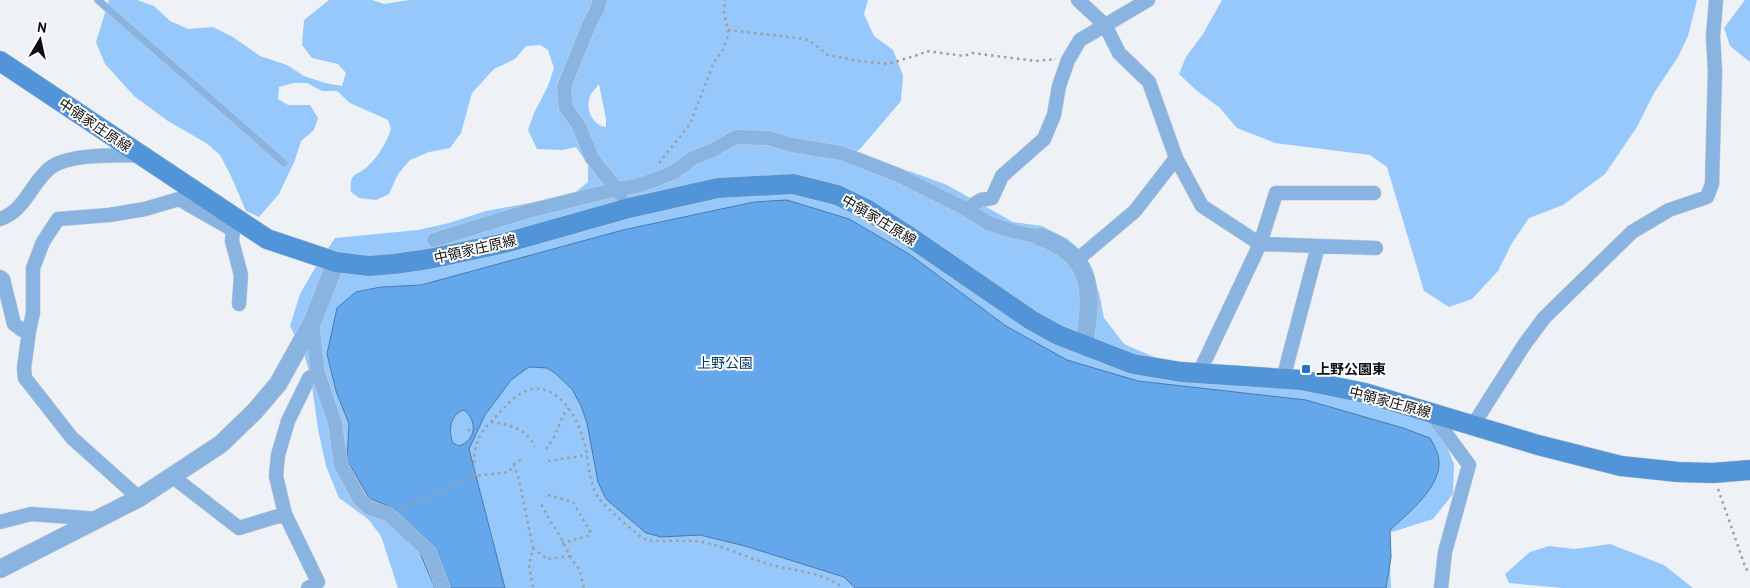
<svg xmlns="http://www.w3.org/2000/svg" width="1750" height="588" viewBox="0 0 1750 588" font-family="'PT Sans','Noto Sans JP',sans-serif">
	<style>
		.green { fill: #97c8fc; fill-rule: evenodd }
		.water { fill: #65a7eb; stroke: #4b79a9; fill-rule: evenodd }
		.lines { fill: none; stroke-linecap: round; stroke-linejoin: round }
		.service-casing { stroke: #cacdd0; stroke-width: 8 }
		.minor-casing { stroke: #cacdd0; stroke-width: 15 }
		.tertiary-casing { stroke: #cacdd0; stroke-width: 19 }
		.secondary-casing { stroke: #cacdd0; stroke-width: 21 }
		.path { stroke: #9c9ea1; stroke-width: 2.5; stroke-dasharray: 2.5 4; stroke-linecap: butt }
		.service { stroke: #89b4e2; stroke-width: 7 }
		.minor { stroke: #89b4e2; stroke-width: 14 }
		.tertiary { stroke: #89b4e2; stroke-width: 18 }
		.secondary { stroke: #5294d8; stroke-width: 20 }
		.poi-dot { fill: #2176c4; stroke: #fefeff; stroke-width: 2 }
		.labels { text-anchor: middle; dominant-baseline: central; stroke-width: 4; stroke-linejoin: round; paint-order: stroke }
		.street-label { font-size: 14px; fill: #0d0e0f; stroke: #fefeff }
		.park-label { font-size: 14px; fill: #083965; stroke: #fefeff }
		.poi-label { font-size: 14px; font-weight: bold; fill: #0d0e0f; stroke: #fefeff; text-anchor: start }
	</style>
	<rect width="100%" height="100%" fill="#eef1f5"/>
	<!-- green -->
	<path class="green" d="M109 0H137L154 6 170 21 188 29 213 27 233 37 260 56 287 65 304 76 325 83 342 86 346 73 338 64 312 58 302 45 304 20 329 0H372L384 4 410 0H868L864 14 874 36 893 50 903 75 901 101 860 149 846 158 884 164 912 172 947 185 1013 222 1042 226 1068 239 1089 269 1099 292 1104 318 1124 344 1161 360 1318 381 1438 425 1454 464 1453 494 1433 519 1389 533 1391 588H398L381 536 368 519 339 498 326 466 318 429 311 379 305 357 290 326 300 294 315 268 335 238 418 230 449 223 486 211 572 195 588 182V165L576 147 562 150 537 149 528 130 534 113 548 86 554 68 548 50 540 45 526 46 515 59 494 69 472 93 461 133 450 148 429 152 410 160 398 174 389 194 376 200 359 198 351 192C349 171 357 177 368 166 378 157 387 142 391 129L388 120 350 103 337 91H322L307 83H294L279 87 278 99 288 105H310L318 118 314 130 301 141 295 160 279 194 259 217 246 211 231 176 220 155 206 143 168 121 134 96 105 64 96 42ZM599 84 606 119V127C592 126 584 107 591 94 593 91 597 87 599 84Z
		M1222 0H1697L1688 36 1678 57 1654 93 1637 127 1605 174 1563 205 1529 218 1512 243 1498 271 1472 299 1449 307 1424 291 1387 167 1370 155 1275 143 1237 128 1220 108 1196 90 1179 74 1186 57 1203 34Z
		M1745 0H1750V62L1730 46 1724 28Z
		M1610 544 1664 565 1693 588H1563L1509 583 1505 574 1530 552 1549 546 1575 549Z"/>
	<!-- water -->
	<path class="water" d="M787 200 849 219 909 254 1006 326 1067 360 1138 381 1306 400 1403 428 1430 438C1433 443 1436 449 1438 455 1446 484 1408 513 1390 530L1391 557 1386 588H855L844 577 745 546 700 535 661 537 646 533 606 499 598 482 587 423 581 406 572 389 555 373 547 368 529 367 511 380 485 415 469 449 505 588H435L408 525 390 507 369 498 347 460 349 424 336 391 327 354 337 308 356 292 381 287 421 285 623 230 754 202ZM464 410C478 421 476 440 459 446L453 443C448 431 450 414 464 410Z"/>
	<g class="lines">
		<!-- service casing -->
		<g class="service-casing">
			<path id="service" d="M98 0 284 163"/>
		</g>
		<!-- minor casing -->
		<g class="minor-casing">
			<path id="minor" d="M600 0 597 10 589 25 564 87 566 108 579 126 592 158 621 195
				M1078 0 1105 25 1119 53 1149 82 1176 158 1202 206 1260 244 1376 248
				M966 209 981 200 992 198 1002 176 1044 139 1054 115 1059 86 1068 60 1080 40 1148 0
				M0 219C25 211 31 183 50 168 69 153 117 156 140 155
				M233 230 232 241 241 275 239 304
				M434 240 525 212 617 189 636 186 657 179 674 172 693 158 713 150 736 137 768 138 792 145 841 153 898 175 966 209 988 223 1012 231 1040 237
				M1078 259 1135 211 1176 158
				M0 277 3 279 14 324 22 330 29 331 33 313V268L43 242 58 219 109 215 145 209 179 199 233 230 240 221
				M312 323 318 373 335 423 341 465 360 500 370 508 388 514 429 552 443 588
				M29 331 24 368 25 378 72 438 139 498
				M1199 373 1260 244 1276 193H1374
				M1283 379 1318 246
				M1430 412 1469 465 1445 552 1441 588
				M1473 425 1524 345 1544 318 1632 232 1669 210 1707 197 1712 184 1715 71 1713 36 1716 0
				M173 477 239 528 285 514
				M0 522 31 514 99 519
				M308 588 318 582 285 514 276 476 278 455 288 421 309 378 318 373"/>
		</g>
		<!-- tertiary casing -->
		<g class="tertiary-casing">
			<path id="tertiary" d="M1040 237C1096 256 1092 296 1084 345
				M0 569 139 498 221 444 255 411 278 384 312 323 336 262"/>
		</g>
		<!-- secondary casing -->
		<g class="secondary-casing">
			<path id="secondary" d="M0 61 267 239 336 262 369 266 394 264 429 259 505 243 629 208 718 188 793 184 837 195 866 209 910 237 1031 320 1058 335 1133 364 1181 372 1301 380 1365 393 1538 445 1621 466 1678 472 1713 473 1750 470"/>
		</g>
		<!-- path -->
		<path class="path" d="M728 30 798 38 809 40 828 55 859 61 888 64 921 54 926 51 964 56 972 53 1036 61 1056 59
			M659 163 690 124 714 62 723 50 727 39 728 30 724 13 725 0
			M491 422C510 425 526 428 535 447
			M468 430 481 433
			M546 449C558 435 558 422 568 408
			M548 461 587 455
			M514 464 519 480 533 548 529 565 533 588
			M475 476C475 467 473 455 476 446 480 430 494 419 505 407 514 397 526 387 541 389 567 394 581 426 586 450 589 466 589 483 598 497 604 506 637 535 646 540 653 542 685 540 695 541 722 544 746 558 772 565 795 571 823 572 843 588
			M1718 489 1746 569 1750 571
			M548 495 573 502 591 533 588 536 562 543
			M401 509 475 476 509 472 514 464 524 458
			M533 548 547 559 570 556C566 549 563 541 559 534 552 524 546 515 541 503
			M570 556 580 571 584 588"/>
		<!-- service -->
		<use href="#service" class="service"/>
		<!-- minor -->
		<use href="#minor" class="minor"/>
		<!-- tertiary -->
		<use href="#tertiary" class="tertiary"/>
		<!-- secondary -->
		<use href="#secondary" class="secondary"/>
	</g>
	<!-- markers -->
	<rect class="poi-dot" x="1301" y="364" width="10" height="10" rx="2.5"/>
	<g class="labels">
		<!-- street labels -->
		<g class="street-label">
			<text transform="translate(95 125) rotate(34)">中領家庄原線</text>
			<text transform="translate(879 220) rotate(31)">中領家庄原線</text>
			<text transform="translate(475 249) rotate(-13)">中領家庄原線</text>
			<text transform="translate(1390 402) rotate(15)">中領家庄原線</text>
		</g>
		<!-- park labels -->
		<g class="park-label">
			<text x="725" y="363">上野公園</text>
		</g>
		<!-- poi labels -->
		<g class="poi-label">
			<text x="1316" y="369">上野公園東</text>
		</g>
	</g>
	<!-- north arrow -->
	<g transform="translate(40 40) rotate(9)" stroke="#fefeff" stroke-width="4" paint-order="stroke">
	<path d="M0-4L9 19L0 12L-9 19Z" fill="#0d0e0f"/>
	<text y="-8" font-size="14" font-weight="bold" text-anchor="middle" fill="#0d0e0f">N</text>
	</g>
</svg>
